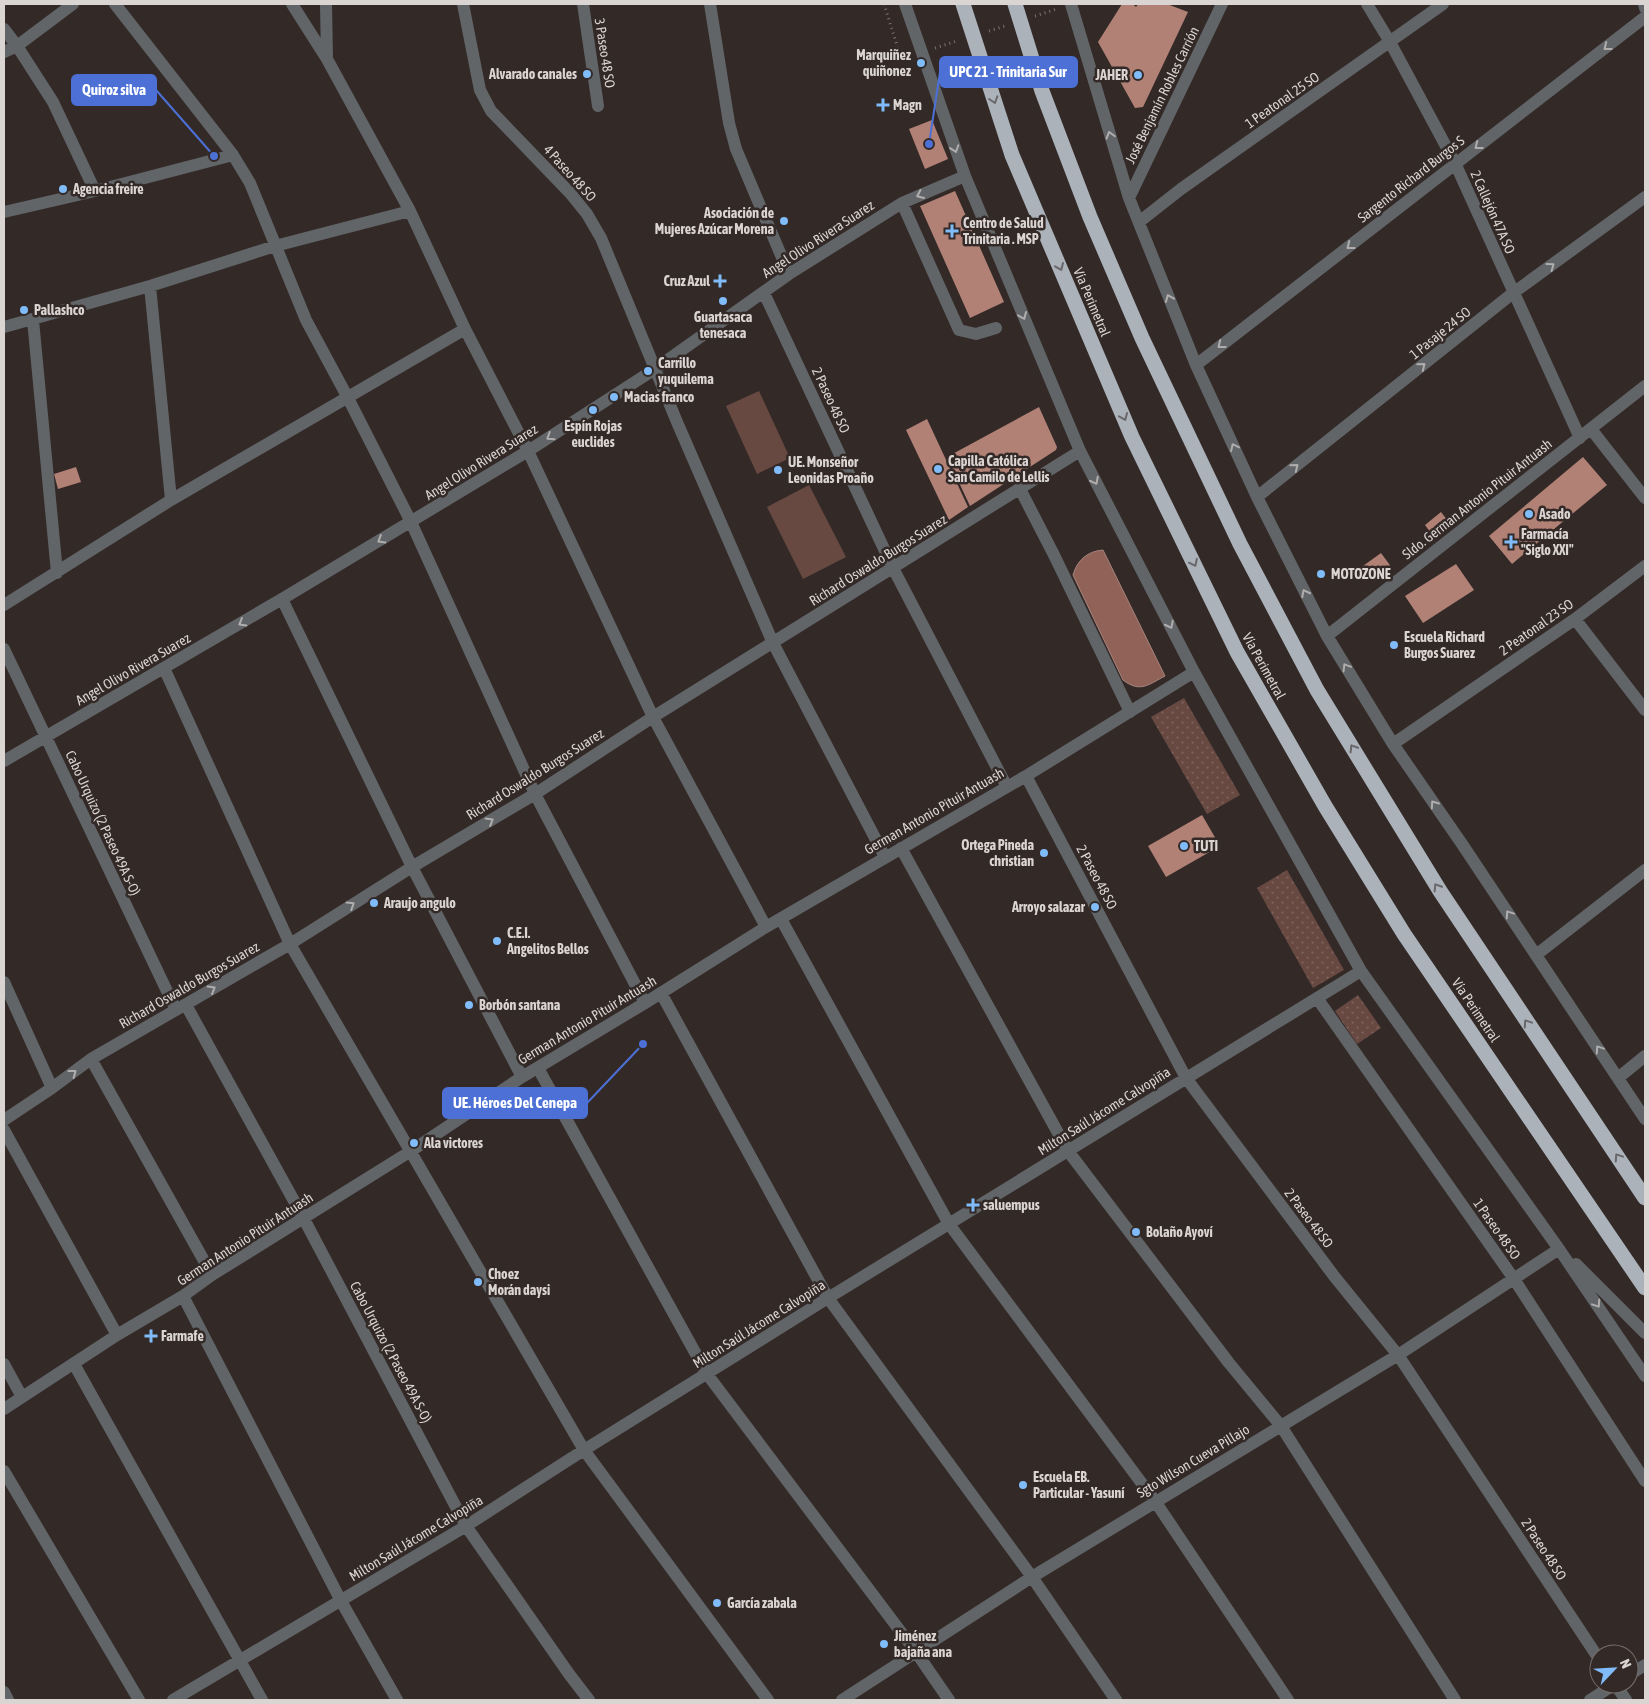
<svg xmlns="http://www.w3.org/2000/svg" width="1649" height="1704" viewBox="0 0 1649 1704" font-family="'Asap Condensed',sans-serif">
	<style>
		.grass { fill: url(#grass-dots) }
		.pitch { fill: #684942 }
		.water { fill: #916258; stroke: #a7847d }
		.building { fill: #b28176 }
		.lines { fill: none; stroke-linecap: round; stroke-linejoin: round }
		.path { stroke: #7b7371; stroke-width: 3; stroke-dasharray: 1 4; stroke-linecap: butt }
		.minor { stroke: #626568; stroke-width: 12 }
		.highway { stroke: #abb2ba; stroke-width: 15 }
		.oneway { stroke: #b0adad }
		.oneway2 { stroke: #69676a }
		.poi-dot { fill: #81bcfa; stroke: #332a28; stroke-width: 2 }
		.labels { text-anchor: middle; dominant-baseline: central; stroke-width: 5; stroke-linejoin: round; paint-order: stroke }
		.street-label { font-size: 14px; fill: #dad4d2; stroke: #332a28 }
		.poi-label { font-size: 14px; font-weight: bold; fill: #dad4d2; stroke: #332a28; text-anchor: start }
		.leader { fill: none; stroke: #4c70d6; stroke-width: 2 }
		.callout-dot { fill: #4c70d6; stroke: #332a28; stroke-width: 2 }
		.callout { fill: #4c70d6; stroke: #4c70d6; stroke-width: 2 }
		.callout-label { font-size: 15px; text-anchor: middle; font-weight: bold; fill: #fff }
	</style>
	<defs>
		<pattern id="grass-dots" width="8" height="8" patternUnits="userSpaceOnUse" patternTransform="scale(1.25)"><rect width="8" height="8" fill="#684942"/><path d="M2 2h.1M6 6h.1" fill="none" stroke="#7d625c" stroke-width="1.8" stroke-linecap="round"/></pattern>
	</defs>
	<rect width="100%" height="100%" fill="#332a28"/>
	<!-- grass -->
	<path class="grass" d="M1184 698 1240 795 1207 814 1151 717Z
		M1287 870 1344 970 1313 988 1257 888Z
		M1358 995 1381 1028 1357 1044 1335 1011Z"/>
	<!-- pitch -->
	<path class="pitch" d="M759 391 790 458 757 474 726 406Z
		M809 485 846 557 803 579 767 507Z"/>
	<!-- water -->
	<path class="water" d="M1103 550 1165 676C1148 685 1140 693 1123 680L1073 575C1077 560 1088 551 1103 550Z"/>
	<!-- building -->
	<path class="building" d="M1122 4H1133L1136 7 1138 4H1167L1188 12 1143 107 1135 108 1098 42Z
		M932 120 948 159 925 169 909 129Z
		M955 191 1004 302 970 318 920 206Z
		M1039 407 1057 447 1056 450 970 506 947 457Z
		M927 419 968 507 949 520 906 430Z
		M1583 457 1607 485 1512 564 1489 536Z
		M76 467 81 482 58 489 54 474Z
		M1441 512 1451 525 1435 539 1425 525Z
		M1381 553 1392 568 1375 581 1363 566Z
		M1456 564 1474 590 1423 623 1405 596Z
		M1202 815 1220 846 1166 877 1148 846Z"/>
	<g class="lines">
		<!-- path -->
		<path class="path" d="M884 4 901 58 907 56
			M1035 16 1057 9
			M989 31 1005 26
			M935 48 957 41"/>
		<!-- minor -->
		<path class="minor" d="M115 4 233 155 250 183 306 320 348 398 411 522 535 794 645 1003
			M292 4 327 59 410 211 465 329 528 451 653 717 766 927
			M326 4 327 59
			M463 4 480 90 491 111 570 193 587 214 601 238 677 422 773 643 885 857
			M583 4 598 106
			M710 4 729 123 736 149 789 274
			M905 4 965 176 1080 451 1194 672 1361 971 1559 1249 1645 1376
			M1071 4 1129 198 1196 365 1257 497 1327 636 1393 744 1462 844 1645 1119
			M1367 4 1390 42 1455 163 1580 438
			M1644 4 1645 8
			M4 29 17 46 53 102 95 191
			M4 52 17 46 73 4
			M1129 198 1222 4
			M902 203 959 330 976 334 996 328
			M4 212 95 191 233 155
			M1139 222 1181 189 1443 4
			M150 286 171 500
			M764 293 893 568 1007 787
			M33 320 57 573
			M4 327 150 286 275 246 410 211
			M1196 365 1645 17
			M1591 429 1645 498
			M1020 489 1054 555 1130 712
			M1257 497 1513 293 1645 197
			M282 599 412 867 522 1077
			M4 605 171 500 465 329
			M1575 619 1645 710
			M1327 636 1645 386
			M4 649 176 1010
			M164 668 290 944 584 1450 768 1700
			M1393 744 1575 619 1645 566
			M4 761 282 599 528 451 655 369 789 274 902 203 965 176
			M1026 776 1186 1078 1334 1276 1398 1355 1599 1659
			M901 848 1068 1151 1229 1363 1281 1426 1455 1700
			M781 919 949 1224 1155 1501 1288 1700
			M1536 955 1645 870
			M4 982 52 1088
			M661 993 828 1298 1032 1577 1116 1700
			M1317 998 1514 1279 1645 1481
			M186 1005 304 1219 466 1526 569 1674 589 1700
			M91 1059 212 1275
			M538 1068 707 1374 916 1652 949 1700
			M1618 1078 1645 1056
			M4 1120 52 1088 91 1059 290 944 412 867 535 794 653 717 1080 451
			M4 1130 117 1335
			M1576 1264 1645 1333
			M183 1296 341 1601 397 1700
			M4 1364 22 1397
			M74 1364 262 1700
			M4 1409 117 1335 183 1296 212 1275 411 1151 522 1077 645 1003 766 927 1026 776 1194 672
			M4 1471 139 1700
			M1629 1675 1645 1665
			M1615 1684 1626 1700
			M4 1692 8 1700
			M173 1700 466 1526 584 1450 828 1298 1361 971
			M842 1700 1032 1577 1398 1355 1559 1249
			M1590 1700 1615 1684"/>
		<!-- highway -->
		<path class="highway" d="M963 4 1012 155 1132 437 1237 652 1325 806 1404 934 1645 1288
			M1015 4 1042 91 1090 217 1142 338 1240 544 1317 690 1440 891 1645 1198"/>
	</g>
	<!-- one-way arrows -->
	<defs><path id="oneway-chevron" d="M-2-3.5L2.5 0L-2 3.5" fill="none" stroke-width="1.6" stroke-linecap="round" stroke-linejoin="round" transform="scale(1.25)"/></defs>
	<g class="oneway">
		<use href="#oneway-chevron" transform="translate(1607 47) rotate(142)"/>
		<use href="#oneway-chevron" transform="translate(1110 135) rotate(-106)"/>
		<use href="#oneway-chevron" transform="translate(1478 146) rotate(142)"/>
		<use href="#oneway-chevron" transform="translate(955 149) rotate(71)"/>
		<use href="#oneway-chevron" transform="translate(920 195) rotate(156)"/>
		<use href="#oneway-chevron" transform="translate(1350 246) rotate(142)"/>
		<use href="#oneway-chevron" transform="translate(1551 266) rotate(-36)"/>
		<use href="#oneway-chevron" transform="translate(1169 298) rotate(-112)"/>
		<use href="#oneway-chevron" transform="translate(1023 316) rotate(67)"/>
		<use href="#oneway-chevron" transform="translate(1221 345) rotate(142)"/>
		<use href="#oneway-chevron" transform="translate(1422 366) rotate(-39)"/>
		<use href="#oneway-chevron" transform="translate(550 437) rotate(147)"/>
		<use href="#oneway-chevron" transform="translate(1234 447) rotate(-115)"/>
		<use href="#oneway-chevron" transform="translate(1295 467) rotate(-39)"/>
		<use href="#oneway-chevron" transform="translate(1095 481) rotate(63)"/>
		<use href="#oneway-chevron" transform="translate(381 540) rotate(149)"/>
		<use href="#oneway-chevron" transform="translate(1305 593) rotate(-117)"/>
		<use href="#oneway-chevron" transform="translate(242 623) rotate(150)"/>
		<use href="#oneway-chevron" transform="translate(1170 625) rotate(63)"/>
		<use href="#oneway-chevron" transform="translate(1346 667) rotate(-121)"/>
		<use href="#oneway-chevron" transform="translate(1434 804) rotate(-125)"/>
		<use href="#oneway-chevron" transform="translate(490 821) rotate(-31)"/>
		<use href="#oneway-chevron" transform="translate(351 905) rotate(-32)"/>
		<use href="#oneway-chevron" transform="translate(1509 914) rotate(-124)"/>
		<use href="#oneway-chevron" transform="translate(212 989) rotate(-30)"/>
		<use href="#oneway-chevron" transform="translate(1599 1049) rotate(-124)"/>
		<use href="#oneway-chevron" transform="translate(73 1073) rotate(-37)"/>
		<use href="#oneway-chevron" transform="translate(1597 1304) rotate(56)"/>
	</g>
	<g class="oneway2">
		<use href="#oneway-chevron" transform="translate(994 100) rotate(72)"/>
		<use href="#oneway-chevron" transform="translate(1060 267) rotate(67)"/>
		<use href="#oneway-chevron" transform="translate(1124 417) rotate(67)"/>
		<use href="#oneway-chevron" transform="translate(1194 563) rotate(64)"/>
		<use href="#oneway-chevron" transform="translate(1353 748) rotate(-122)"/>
		<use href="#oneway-chevron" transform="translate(1437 887) rotate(-122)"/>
		<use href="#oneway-chevron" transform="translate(1527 1023) rotate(-124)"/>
		<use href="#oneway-chevron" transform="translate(1618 1157) rotate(-124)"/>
	</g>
	<!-- markers -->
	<g class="poi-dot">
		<circle cx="921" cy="63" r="5"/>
		<circle cx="587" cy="74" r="5"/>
		<circle cx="1138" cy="75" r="5"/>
		<path d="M880.5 97.5h5v5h5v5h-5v5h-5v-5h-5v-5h5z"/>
		<circle cx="63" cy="189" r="5"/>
		<circle cx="784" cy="221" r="5"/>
		<path d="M949.5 223.5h5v5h5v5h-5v5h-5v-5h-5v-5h5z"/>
		<path d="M717.5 273.5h5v5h5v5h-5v5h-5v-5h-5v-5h5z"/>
		<circle cx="723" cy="301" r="5"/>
		<circle cx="24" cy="310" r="5"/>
		<circle cx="648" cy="371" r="5"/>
		<circle cx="614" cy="397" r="5"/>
		<circle cx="593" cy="410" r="5"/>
		<circle cx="938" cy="469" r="5"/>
		<circle cx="778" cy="470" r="5"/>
		<circle cx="1529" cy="514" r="5"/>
		<path d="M1508.5 534.5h5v5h5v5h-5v5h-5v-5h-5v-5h5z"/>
		<circle cx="1321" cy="574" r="5"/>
		<circle cx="1394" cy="645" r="5"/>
		<circle cx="1184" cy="846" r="5"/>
		<circle cx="1044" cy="853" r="5"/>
		<circle cx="374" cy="903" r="5"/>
		<circle cx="1095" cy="907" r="5"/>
		<circle cx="497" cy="941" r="5"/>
		<circle cx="469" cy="1005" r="5"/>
		<circle cx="414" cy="1143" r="5"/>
		<path d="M970.5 1197.5h5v5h5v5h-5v5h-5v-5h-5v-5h5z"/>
		<circle cx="1136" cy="1232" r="5"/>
		<circle cx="478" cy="1282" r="5"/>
		<path d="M148.5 1328.5h5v5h5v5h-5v5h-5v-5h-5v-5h5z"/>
		<circle cx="1023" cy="1485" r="5"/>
		<circle cx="717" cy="1603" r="5"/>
		<circle cx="884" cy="1644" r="5"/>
	</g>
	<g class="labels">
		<!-- street labels -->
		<g class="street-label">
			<text transform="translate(605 53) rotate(81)">3 Paseo 48 SO</text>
			<text transform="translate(1162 95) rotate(-64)">José Benjamín Robles Carrión</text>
			<text transform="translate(1282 100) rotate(-35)">1 Peatonal 25 SO</text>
			<text transform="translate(570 173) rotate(48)">4 Paseo 48 SO</text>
			<text transform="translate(1411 179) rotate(-38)">Sargento Richard Burgos S</text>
			<text transform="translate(1493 212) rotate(66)">2 Callejón 47A SO</text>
			<text transform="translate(818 239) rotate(-33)">Angel Olivo Rivera Suarez</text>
			<text transform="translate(1092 302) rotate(67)">Vía Perimetral</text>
			<text transform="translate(1440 333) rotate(-39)">1 Pasaje 24 SO</text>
			<text transform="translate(831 400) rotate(65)">2 Paseo 48 SO</text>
			<text transform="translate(481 462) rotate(-32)">Angel Olivo Rivera Suarez</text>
			<text transform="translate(1477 499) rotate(-38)">Sldo. German Antonio Pituir Antuash</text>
			<text transform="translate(878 560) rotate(-32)">Richard Oswaldo Burgos Suarez</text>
			<text transform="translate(1536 627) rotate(-35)">2 Peatonal 23 SO</text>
			<text transform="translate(1264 666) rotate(61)">Vía Perimetral</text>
			<text transform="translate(133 669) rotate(-30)">Angel Olivo Rivera Suarez</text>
			<text transform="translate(535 774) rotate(-32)">Richard Oswaldo Burgos Suarez</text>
			<text transform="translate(934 811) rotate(-30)">German Antonio Pituir Antuash</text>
			<text transform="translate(103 823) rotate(65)">Cabo Urquizo (2 Paseo 49A S-O)</text>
			<text transform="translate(1097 877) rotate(62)">2 Paseo 48 SO</text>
			<text transform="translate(189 985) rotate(-30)">Richard Oswaldo Burgos Suarez</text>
			<text transform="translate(1476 1010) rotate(56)">Vía Perimetral</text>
			<text transform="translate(587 1020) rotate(-31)">German Antonio Pituir Antuash</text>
			<text transform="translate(1104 1111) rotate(-32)">Milton Saúl Jácome Calvopiña</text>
			<text transform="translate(1309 1218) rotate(53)">2 Paseo 48 SO</text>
			<text transform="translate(1497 1229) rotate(55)">1 Paseo 48 SO</text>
			<text transform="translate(245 1239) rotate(-33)">German Antonio Pituir Antuash</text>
			<text transform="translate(759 1324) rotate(-32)">Milton Saúl Jácome Calvopiña</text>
			<text transform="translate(391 1352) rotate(62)">Cabo Urquizo (2 Paseo 49A S-O)</text>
			<text transform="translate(1193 1461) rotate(-31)">Sgto Wilson Cueva Pillajo</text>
			<text transform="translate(416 1538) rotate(-31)">Milton Saúl Jácome Calvopiña</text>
			<text transform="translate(1544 1549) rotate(57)">2 Paseo 48 SO</text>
		</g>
		<!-- poi labels -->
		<g class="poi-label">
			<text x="911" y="55" text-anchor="end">Marquiñez<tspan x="911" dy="16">quiñonez</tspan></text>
			<text x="577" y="74" text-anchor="end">Alvarado canales</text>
			<text x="1128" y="75" text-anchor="end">JAHER</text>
			<text x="893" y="105">Magn</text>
			<text x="73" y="189">Agencia freire</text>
			<text x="774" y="213" text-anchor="end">Asociación de<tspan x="774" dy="16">Mujeres Azúcar Morena</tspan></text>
			<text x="963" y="223">Centro de Salud<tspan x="963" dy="16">Trinitaria . MSP</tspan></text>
			<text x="710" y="281" text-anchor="end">Cruz Azul</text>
			<text x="34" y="310">Pallashco</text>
			<text x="723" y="317" text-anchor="middle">Guartasaca<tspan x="723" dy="16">tenesaca</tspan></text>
			<text x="658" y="363">Carrillo<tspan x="658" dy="16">yuquilema</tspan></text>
			<text x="624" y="397">Macias franco</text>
			<text x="593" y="426" text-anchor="middle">Espín Rojas<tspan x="593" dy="16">euclides</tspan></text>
			<text x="948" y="461">Capilla Católica<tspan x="948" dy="16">San Camilo de Lellis</tspan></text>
			<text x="788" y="462">UE. Monseñor<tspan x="788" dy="16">Leonidas Proaño</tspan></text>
			<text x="1539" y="514">Asado</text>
			<text x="1521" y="534">Farmacía<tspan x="1521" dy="16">"Siglo XXI"</tspan></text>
			<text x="1331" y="574">MOTOZONE</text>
			<text x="1404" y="637">Escuela Richard<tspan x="1404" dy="16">Burgos Suarez</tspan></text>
			<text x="1034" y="845" text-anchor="end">Ortega Pineda<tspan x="1034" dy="16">christian</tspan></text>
			<text x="1194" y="846">TUTI</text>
			<text x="384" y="903">Araujo angulo</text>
			<text x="1085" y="907" text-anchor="end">Arroyo salazar</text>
			<text x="507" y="933">C.E.I.<tspan x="507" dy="16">Angelitos Bellos</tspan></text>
			<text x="479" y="1005">Borbón santana</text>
			<text x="424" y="1143">Ala victores</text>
			<text x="983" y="1205">saluempus</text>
			<text x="1146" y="1232">Bolaño Ayoví</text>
			<text x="488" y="1274">Choez<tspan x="488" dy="16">Morán daysi</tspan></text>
			<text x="161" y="1336">Farmafe</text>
			<text x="1033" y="1477">Escuela EB.<tspan x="1033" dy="16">Particular - Yasuní</tspan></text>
			<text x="727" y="1603">García zabala</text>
			<text x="894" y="1636">Jiménez<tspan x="894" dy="16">bajaña ana</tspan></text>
		</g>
	</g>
	<!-- callouts -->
	<path class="leader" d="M929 144L940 72M214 156L156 90M643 1044L587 1103"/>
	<g class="callout-dot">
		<circle cx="929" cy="144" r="5"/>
		<circle cx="214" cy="156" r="5"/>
		<circle cx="643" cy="1044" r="5"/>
	</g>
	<g class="callout">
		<rect x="940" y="57" width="137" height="30" rx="5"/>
		<rect x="72" y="75" width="84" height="30" rx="5"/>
		<rect x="443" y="1088" width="144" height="30" rx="5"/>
	</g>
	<g class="callout-label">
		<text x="1008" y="77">UPC 21 - Trinitaria Sur</text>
		<text x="114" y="95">Quiroz silva</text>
		<text x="515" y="1108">UE. Héroes Del Cenepa</text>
	</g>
	<!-- border -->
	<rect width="1649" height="1704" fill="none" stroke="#dad4d2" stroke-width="10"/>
	<!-- north arrow -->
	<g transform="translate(1614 1669) rotate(65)"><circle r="24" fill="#332a28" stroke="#766e6c"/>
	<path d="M0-4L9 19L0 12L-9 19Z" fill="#81bcfa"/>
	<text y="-8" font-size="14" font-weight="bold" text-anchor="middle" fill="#dad4d2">N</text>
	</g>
</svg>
